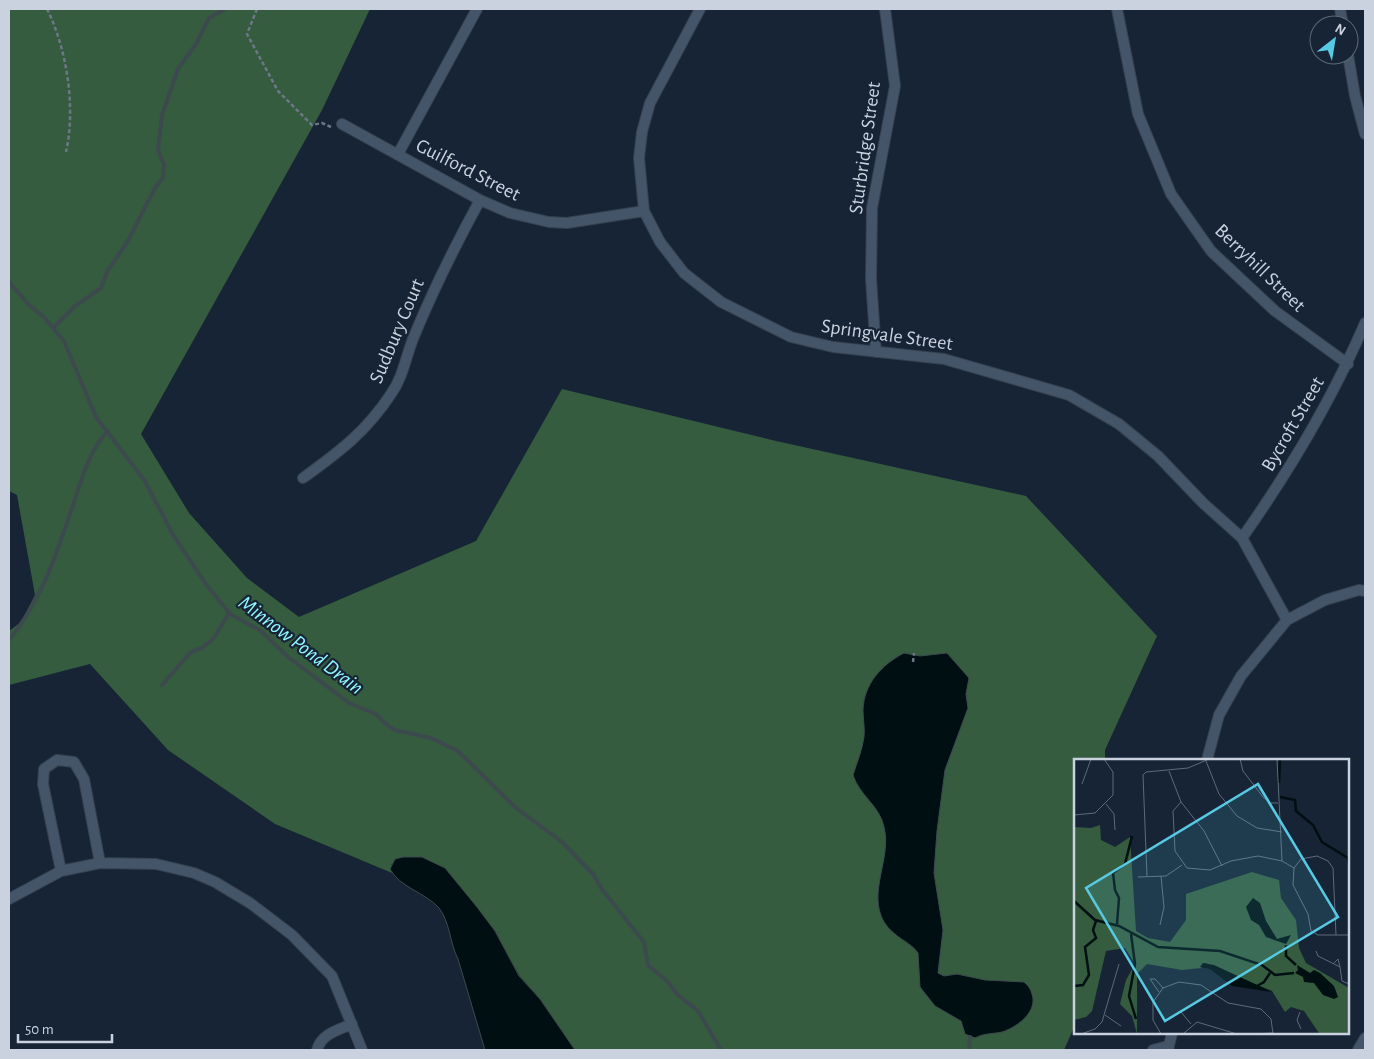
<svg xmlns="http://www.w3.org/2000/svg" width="1374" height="1059" viewBox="0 0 1374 1059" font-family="'Alegreya Sans',sans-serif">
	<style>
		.forest { fill: #355c3f }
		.water { fill: #000f11; stroke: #3c4a4e }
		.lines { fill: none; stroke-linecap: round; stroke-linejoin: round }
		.stream { stroke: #3c4a4e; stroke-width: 4 }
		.minor-casing { stroke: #36404f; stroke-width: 12 }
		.path { stroke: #6d7887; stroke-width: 2.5; stroke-dasharray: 4 2.5; stroke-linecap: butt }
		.minor { stroke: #455569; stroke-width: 10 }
		.labels { text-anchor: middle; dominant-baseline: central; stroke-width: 4.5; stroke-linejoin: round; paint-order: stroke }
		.street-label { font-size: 20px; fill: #c9d2de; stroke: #162436 }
		.water-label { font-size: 21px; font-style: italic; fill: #92f7ff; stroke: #162436 }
		.inset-river { fill: none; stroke: #000f11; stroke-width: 2.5 }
		.inset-road { fill: none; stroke: #5e6a79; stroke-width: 1 }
		.view { fill: #58c9e3; fill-opacity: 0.15; stroke: #58c9e3; stroke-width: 2.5 }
		.inset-edge { fill: none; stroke: #c9d2de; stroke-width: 2.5 }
	</style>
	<rect width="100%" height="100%" fill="#162436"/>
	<!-- forest -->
	<path class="forest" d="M9 9H370L322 110 141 434 189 513 247 578 299 617 476 541 562 389 776 441 1026 496 1157 636 1105 750V760H1075V1025L1064 1050H575L540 999 519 975 495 931 445 868 398 858 391 865 392 873 275 824 168 750 90 664 9 685V631L21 622 35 595 17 495 9 491Z"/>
	<!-- water -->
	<path class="water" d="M904 653 920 656 947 653 969 678 966 694 968 708 945 770 937 831 934 873 943 930 938 973 944 976 957 974 985 980 1024 982C1030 987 1032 992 1033 999 1034 1015 1015 1028 1002 1032 993 1034 984 1033 975 1038L965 1034 961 1021 935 1006 920 987 918 953C911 942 894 938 884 922 867 892 892 859 884 827 880 806 859 795 853 775 857 762 862 751 864 737 865 728 863 719 863 710 864 684 881 665 904 653Z
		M403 857H422L445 868 477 907 495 931 519 976 540 999 575 1050H485L458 959C450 944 450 922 439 908 426 893 399 887 390 869L395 859Z"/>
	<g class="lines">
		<!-- stream -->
		<path class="stream" d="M9 282 29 305 44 317 64 341 96 417 145 481 172 533 206 584 230 614 261 631 287 656 349 703 376 714 387 725 395 730 431 738 458 751 515 807 562 842 594 875 601 888 644 942 648 965 668 982 678 995 698 1011 721 1050
			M54 327 74 307 101 288 108 270 128 241 155 188 163 178 164 165 158 150 162 115 178 69 196 44 209 18 225 9
			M9 640C39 604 55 559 70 514 79 489 88 450 108 431
			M162 685 191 652 202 648 214 638 229 613
			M969 1050 970 1037"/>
		<!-- minor casing -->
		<g class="minor-casing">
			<path id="minor" d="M700 9 650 103 642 132 639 158 644 211 660 242 684 273 721 302 791 337 833 347 944 359 1069 395 1119 424 1158 456 1203 503 1242 538 1287 620
				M1117 9 1138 114 1171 194 1211 251 1275 311 1348 364
				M1340 9 1343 25
				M1348 55 1355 96 1365 134
				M342 124 480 200 510 213 549 222 567 223 644 211
				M398 154 477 9
				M876 352 871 279 872 208 895 86 885 9
				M303 478C339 452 366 432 391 394 404 376 406 354 415 334 434 288 456 244 480 200
				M1242 538C1290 470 1332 400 1365 323
				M1207 760 1219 715 1241 676 1287 620 1325 600 1359 590 1365 591
				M61 871 43 784 44 769 57 760 74 762 84 779 100 863
				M9 899 61 871 100 863 156 864 194 873 215 882 250 903 292 935 332 976 362 1050
				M317 1050C321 1034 338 1030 352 1024
				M1153 1050 1168 1046
				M1168 1050 1172 1033
				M1358 1050 1365 1038"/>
		</g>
		<!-- path -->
		<path class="path" d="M47 9C67 49 76 108 66 152
			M257 9 247 34 278 91 312 125 322 123 331 127
			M913 662 914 653"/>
		<!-- minor -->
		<use href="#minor" class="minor"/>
	</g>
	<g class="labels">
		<!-- street labels -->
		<g class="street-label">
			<text transform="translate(865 148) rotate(-82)">Sturbridge Street</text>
			<text transform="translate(468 170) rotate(27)">Guilford Street</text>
			<text transform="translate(1260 268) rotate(44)">Berryhill Street</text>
			<text transform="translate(397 331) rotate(-67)">Sudbury Court</text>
			<text transform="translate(887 335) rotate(8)">Springvale Street</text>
			<text transform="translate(1293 424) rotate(-60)">Bycroft Street</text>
		</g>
		<!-- water labels -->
		<g class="water-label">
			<text transform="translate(301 645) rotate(37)">Minnow Pond Drain</text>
		</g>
	</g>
	<!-- overview -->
	<g transform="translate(1074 759)">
		<rect width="275" height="275" fill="#162436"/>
		<path d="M26 66 27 81 41 88 56 78 62 172 74 179 96 183 112 161V135L178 113 205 121 207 139 222 161 225 189 232 204 275 229V275L245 274 230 252 217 248 211 253 198 232 131 204 127 209 108 211 73 205 63 215V275L58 257 46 245 52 221 61 205 51 189 32 192 18 252 12 258 0 261V68L17 69Z" fill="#355c3f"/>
		<path d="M179 139 186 144 192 162 203 180 217 176 212 185 192 178 185 166 177 161 172 148ZM129 204 140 206 198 233 158 227 136 210 126 208ZM223 206 236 214 240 211 246 214 260 227 264 238 260 240 249 236 240 224 230 223 229 218 221 214 224 211Z" fill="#000f11"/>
		<path class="inset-river" d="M205 24 206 0M206 38 221 41 222 52 239 66 248 83 274 99 275 105M0 142 21 161 45 167 84 188 146 192 188 206 201 216 220 214M43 165 45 139 41 131 39 114 51 105 58 77M57 175 61 205 55 237 62 260M212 186V197L222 206M0 227 9 226 15 216 11 188 22 179 19 171 22 162M183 227 190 223 196 214"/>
		<path class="inset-road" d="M166 0 169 12 189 38 196 44H204M203 0 208 102M132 2 145 35 163 57 183 69 208 73M95 12 107 43 130 72 148 107M8 25 17 0M107 43 99 52 101 92 113 109 136 111 157 102 184 97 208 102 220 109M32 45 40 55 41 71M0 56 21 54 39 36V13L30 0M64 118 92 117 108 106M73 118 69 16 72 13 114 9 135 0M86 166 90 148 87 117M262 176 259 109 254 102 243 97 227 100 220 109 219 126 234 155 237 172 244 176H275M242 192 244 197 266 208 268 222 275 225M259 205 264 200 266 208M85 233 76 220H81L89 229M107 253 117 265M226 253 223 261 227 270M31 256 47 267M7 275 21 270 28 263 45 205M87 275 79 261V243L89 229 105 223 127 226 154 244 187 250 197 260 199 275M109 275 123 263 163 275M177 275 199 274"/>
		<path class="view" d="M184 25 264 158 91 262 12 129Z"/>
		<rect width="275" height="275" class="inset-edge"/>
	</g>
	<!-- border -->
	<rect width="1374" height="1059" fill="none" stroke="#c9d2de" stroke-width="20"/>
	<!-- north arrow -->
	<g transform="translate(1334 40) rotate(31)"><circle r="24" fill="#162436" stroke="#5e6a79"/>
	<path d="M0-4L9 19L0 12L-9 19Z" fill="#58c9e3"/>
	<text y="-8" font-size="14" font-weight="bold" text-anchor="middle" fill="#c9d2de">N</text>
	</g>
	<!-- scale -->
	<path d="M18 1034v8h94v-8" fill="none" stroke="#c9d2de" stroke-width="2.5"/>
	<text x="25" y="1034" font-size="15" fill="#c9d2de" stroke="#162436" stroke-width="4" paint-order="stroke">50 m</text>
</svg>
